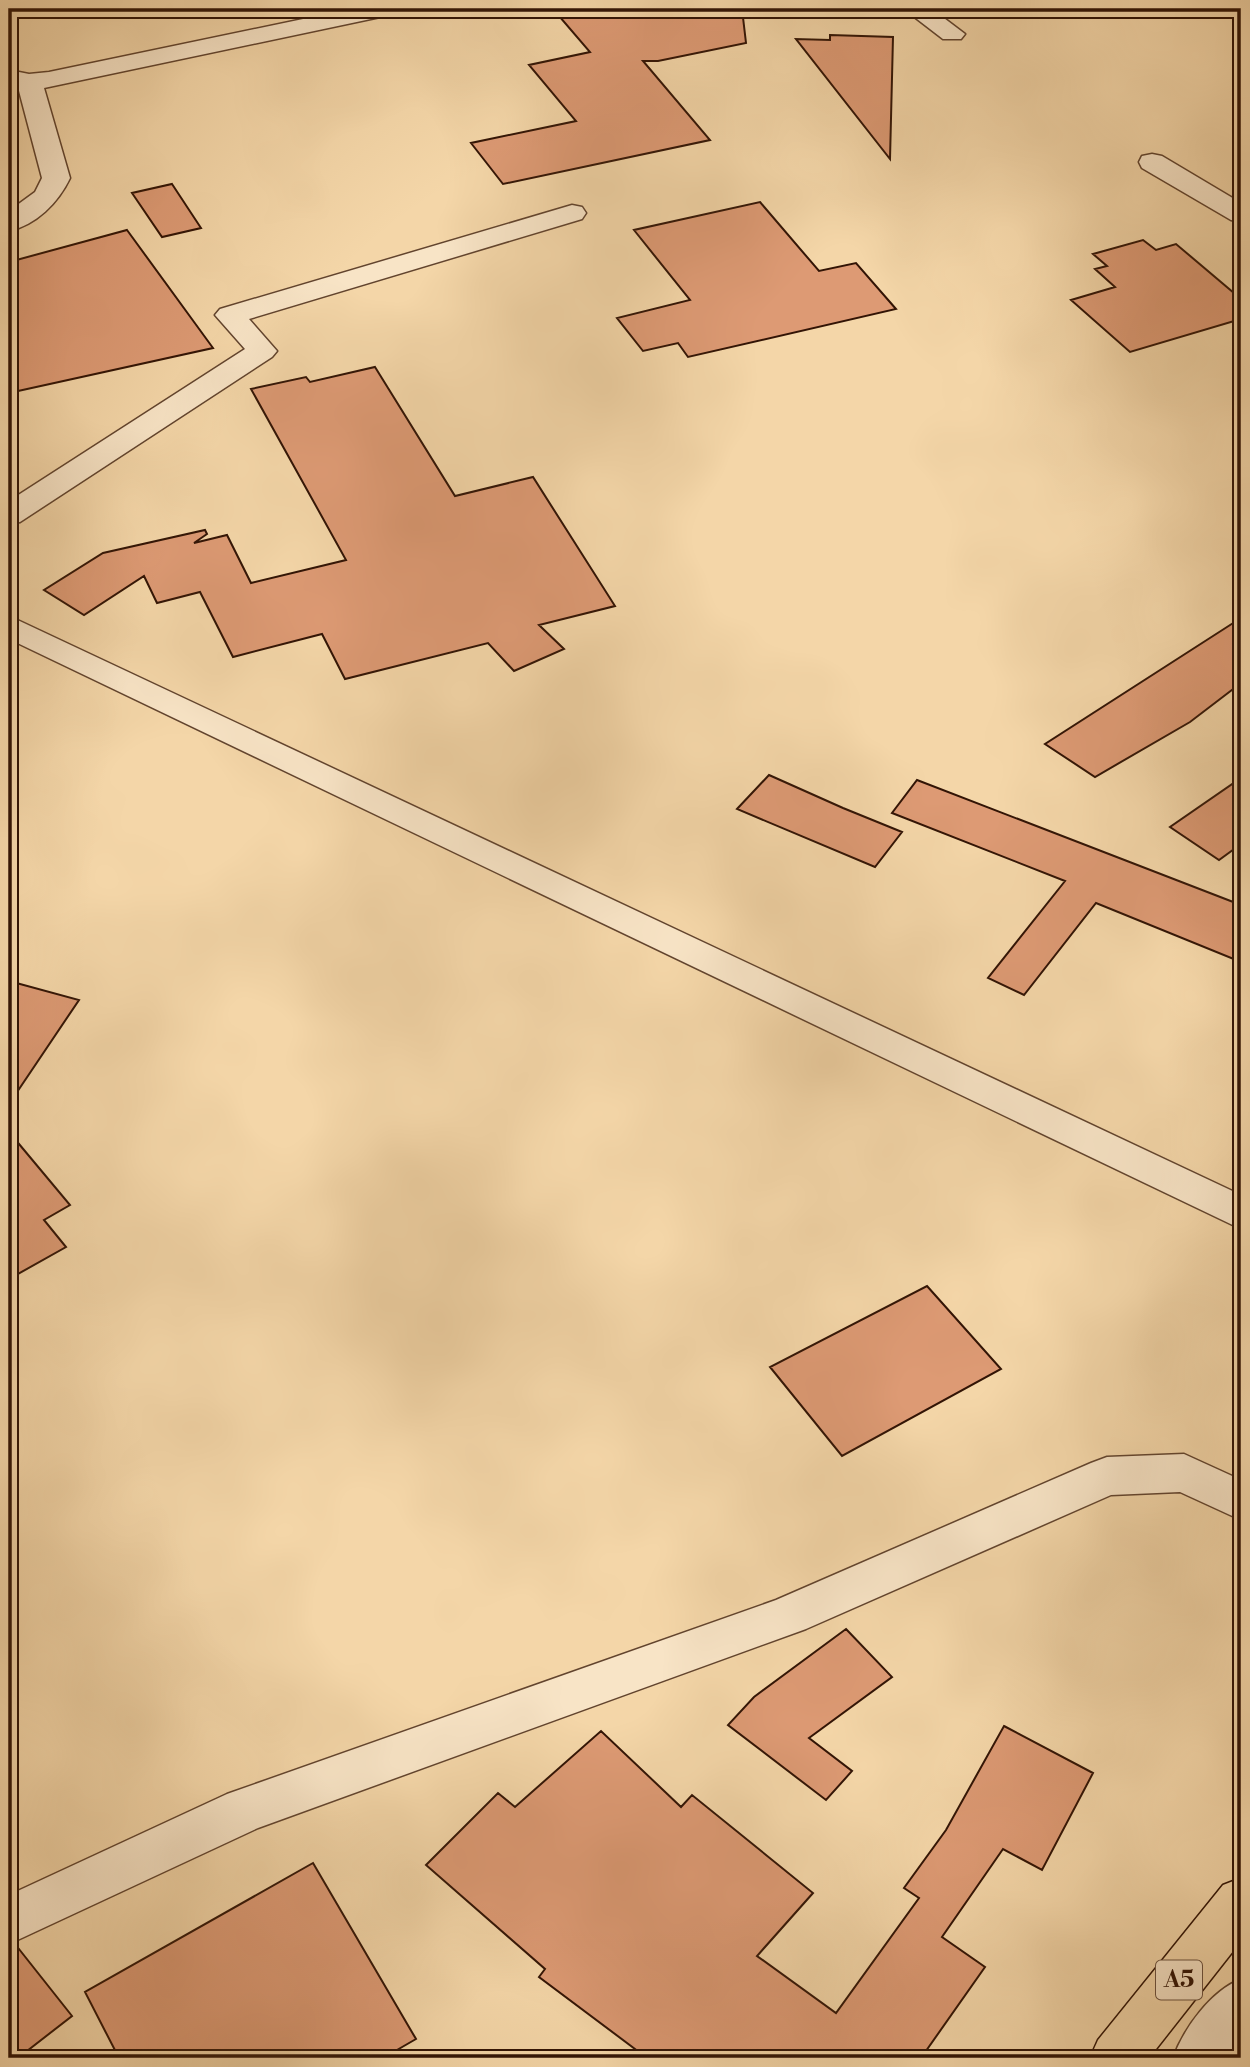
<svg xmlns="http://www.w3.org/2000/svg" width="1250" height="2067" viewBox="0 0 1250 2067" font-family="'Libre Bodoni',serif">
	<style>
		.building { fill: #dd9a74; stroke: #321405; stroke-width: 2 }
		.lines { fill: none; stroke-linecap: round; stroke-linejoin: round }
		.minor-casing { stroke: #62442e; stroke-width: 3 }
		.highway-casing { stroke: #321405; stroke-width: 3 }
		.minor { fill: #f8e4c6; fill-rule: evenodd }
		.highway { fill: #f4d6a8; fill-rule: evenodd }
		.labels { text-anchor: middle; dominant-baseline: central; stroke-width: 7; stroke-linejoin: round; paint-order: stroke }
		.shield { fill: #f8e4c6; stroke: #6d523f; stroke-width: 2 }
		.shield-label { font-size: 23px; font-weight: bold; fill: #321405 }
	</style>
	<rect width="100%" height="100%" fill="#f4d6a8"/>
	<filter id="stains"><feTurbulence type="fractalNoise" baseFrequency=".00286" numOctaves="4"/><feColorMatrix values="0 0 0 0 .2 0 0 0 0 .09 0 0 0 0 .02 0 0 0 .5 -.17"/></filter>
	<radialGradient id="worn" r=".72"><stop offset=".6" stop-color="#630" stop-opacity="0"/><stop offset="1" stop-color="#630" stop-opacity=".3"/></radialGradient>
	<!-- building -->
	<path class="building" d="M553 9H742L746 43 658 61H643L710 140 503 184 471 143 576 121 529 65 590 52Z
		M830 35 893 37 890 159 796 39 830 40Z
		M172 184 201 228 162 237 132 193Z
		M760 202 819 271 856 263 896 309 688 357 678 343 643 351 617 318 690 300 634 230Z
		M127 230 213 348 9 393V262Z
		M1143 240 1156 250 1176 244 1241 299V319L1130 352 1071 300 1115 287 1095 269 1107 266 1093 254Z
		M375 367 455 496 533 477 615 606 539 625 564 649 514 671 488 643 345 679 322 634 233 657 200 592 157 603 144 576 84 615 44 590 103 553 205 530 207 534 194 543 227 535 251 583 346 560 251 389 306 377 310 382Z
		M1241 618V683L1190 722 1095 777 1045 744Z
		M769 775 843 808 902 832 875 867 737 809Z
		M1241 778V844L1219 860 1170 827Z
		M917 780 1241 905V962L1096 903 1024 995 988 978 1065 881 892 813Z
		M9 981 79 1000 9 1104Z
		M9 1132 70 1205 44 1220 66 1247 9 1279Z
		M927 1286 1001 1369 842 1456 770 1367Z
		M846 1629 892 1677 809 1738 852 1771 826 1800 728 1725 754 1697Z
		M1004 1726 1093 1773 1042 1870 1003 1849 942 1937 985 1967 921 2058H647L539 1977 545 1969 426 1865 498 1793 515 1807 601 1731 681 1807 692 1795 813 1893 757 1956 836 2013 919 1898 904 1888 946 1830Z
		M313 1863 416 2039 383 2058H119L85 1992Z
		M15 1944 72 2016 18 2058H9V1947Z"/>
	<g class="lines">
		<!-- minor casing -->
		<g class="minor-casing">
			<path id="minor" d="M351 9H397L394 14 385 16 44 88 70 178C58 203 36 225 9 231V211L35 192 42 178 18 87 9 86V70L29 74 49 72Z
				M904 9H932L965 34 961 39H943Z
				M1152 154 1162 156 1241 203V222L1231 220 1142 168 1139 162 1142 156Z
				M572 205 582 207 586 213 582 219 249 319 277 351 272 357 20 522 9 524V501L245 349 215 315 220 309Z
				M9 616 1241 1195V1229L9 639Z
				M1184 1454 1241 1480V1520L1180 1492 1111 1495 806 1629 258 1828 9 1944V1895L227 1794 776 1600 1091 1463 1107 1457Z
				M1241 1979V2045L1231 2058H1173C1184 2028 1211 1991 1241 1979Z"/>
		</g>
		<!-- highway casing -->
		<g class="highway-casing">
			<path id="highway" d="M1241 1878V1941L1149 2058H1090L1098 2040 1223 1885Z"/>
		</g>
		<!-- minor -->
		<use href="#minor" class="minor"/>
		<!-- highway -->
		<use href="#highway" class="highway"/>
	</g>
	<g class="labels">
		<!-- shield labels -->
		<rect class="shield" x="1156" y="1960.5" width="46" height="39" rx="5"/>
		<g class="shield-label">
			<text x="1179" y="1980">A5</text>
		</g>
	</g>
	<!-- margin -->
	<rect width="1250" height="2067" fill="none" stroke="#f4d6a8" stroke-width="35"/>
	<rect x="10" y="10" width="1229" height="2046" fill="none" stroke="#321405" stroke-width="3.5"/>
	<rect x="18" y="18" width="1215" height="2032" fill="none" stroke="#321405" stroke-width="2"/>
	<rect width="100%" height="100%" filter="url(#stains)"/>
	<rect width="100%" height="100%" fill="url(#worn)"/>
</svg>
